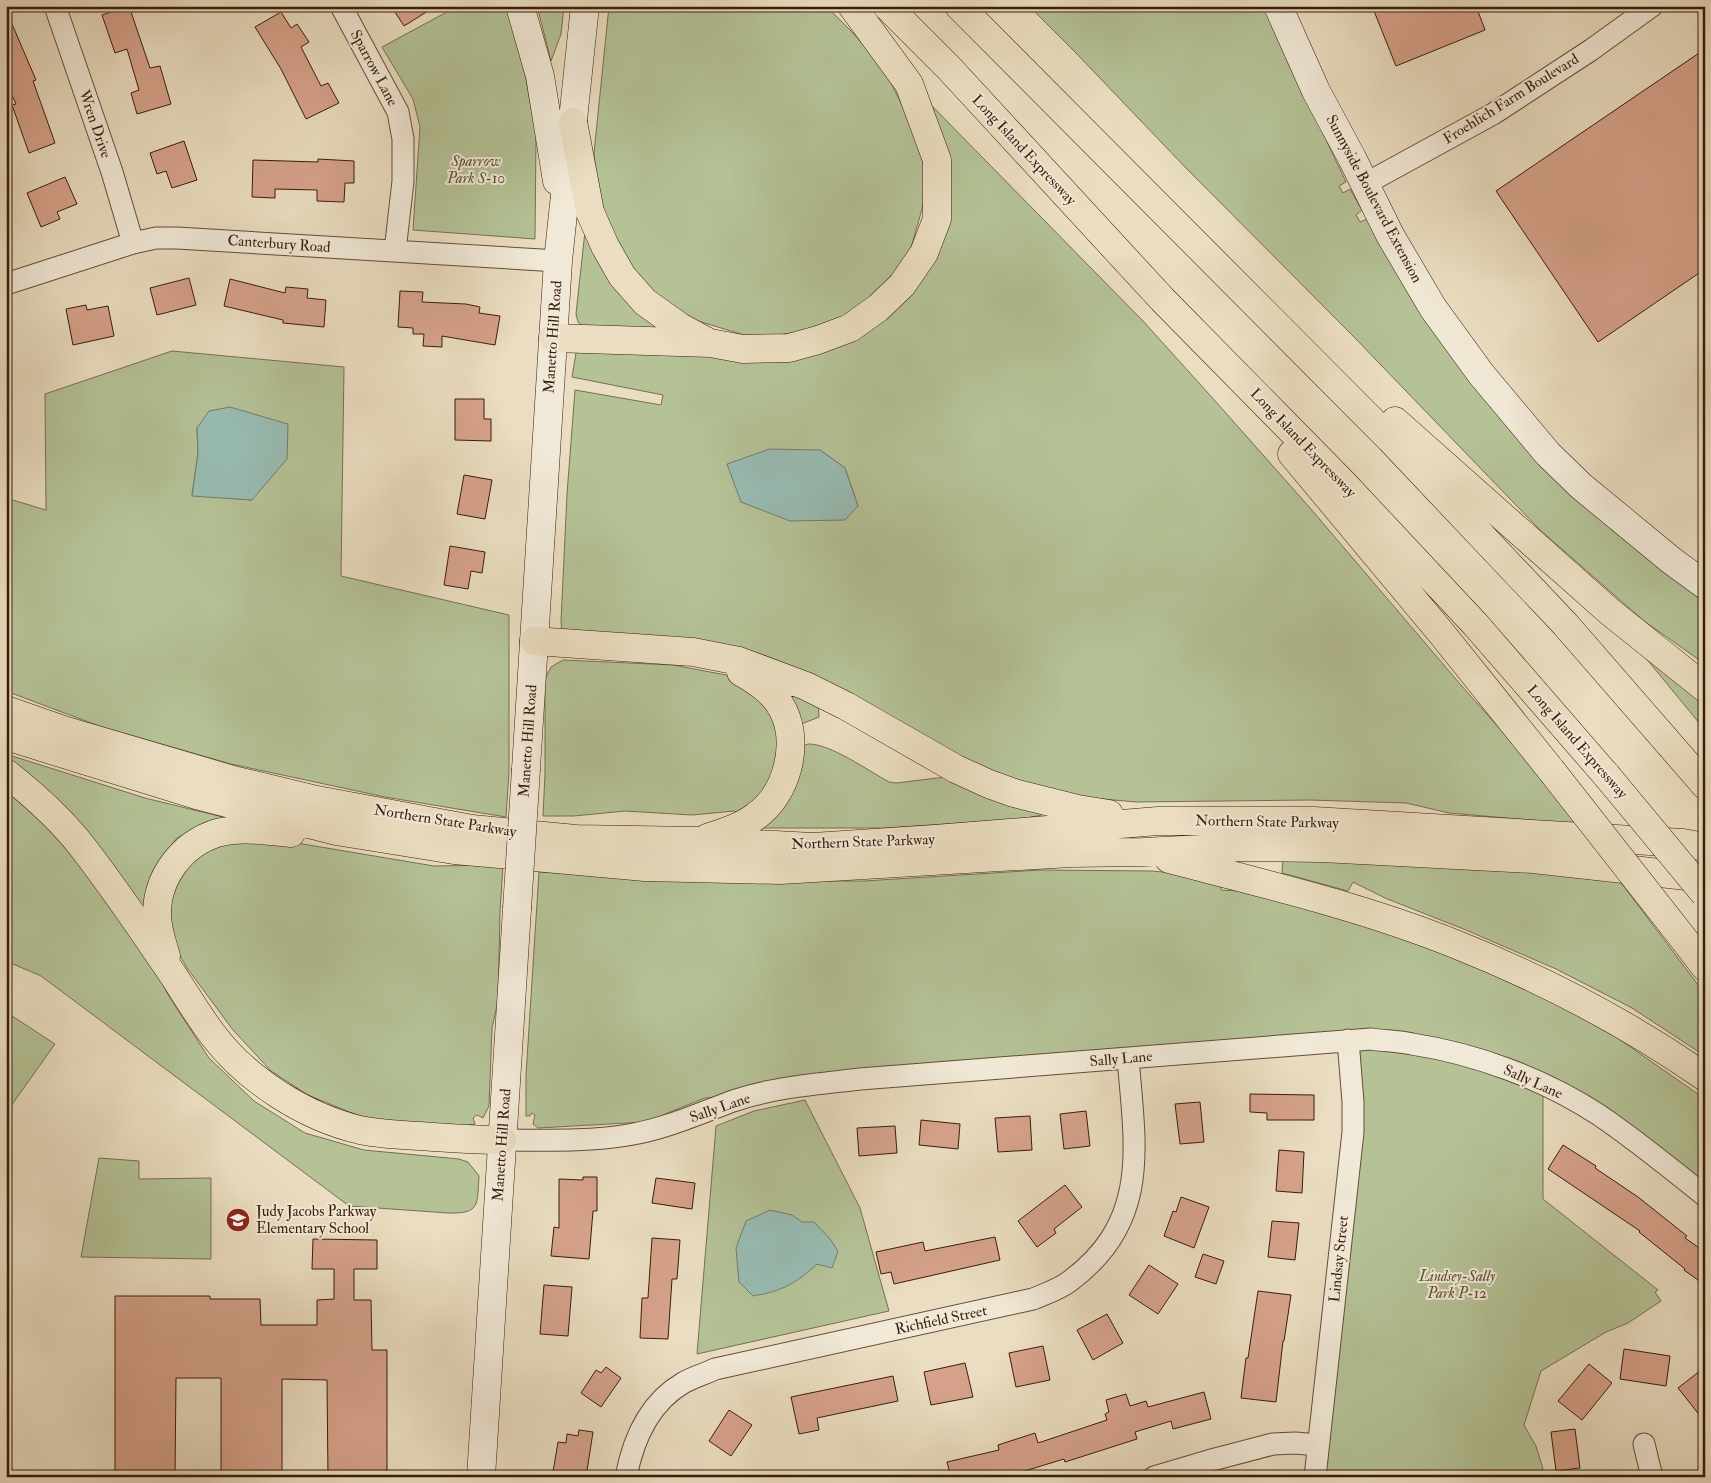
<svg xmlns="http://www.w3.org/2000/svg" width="1711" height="1483" viewBox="0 0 1711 1483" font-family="'IM FELL Double Pica',serif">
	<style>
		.green { fill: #b4c296; stroke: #767050; fill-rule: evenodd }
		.water { fill: #98bcb3; stroke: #727c6f }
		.building { fill: #d6a28b; stroke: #391d09 }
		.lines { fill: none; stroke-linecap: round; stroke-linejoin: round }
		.minor-casing { stroke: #654d37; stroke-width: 23 }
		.secondary-casing { stroke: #391d09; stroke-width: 29 }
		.motorway-casing { stroke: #391d09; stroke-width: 29 }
		.minor { stroke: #f1e9d7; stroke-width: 21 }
		.secondary { stroke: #f1e9d7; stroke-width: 28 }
		.motorway { stroke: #eaddc1; stroke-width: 28 }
		.secondary-bridge-casing { stroke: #391d09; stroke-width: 29; stroke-linecap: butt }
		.motorway-bridge-casing { stroke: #391d09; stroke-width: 29; stroke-linecap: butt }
		.secondary-bridge { stroke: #f1e9d7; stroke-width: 28 }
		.motorway-bridge { stroke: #eaddc1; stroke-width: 28 }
		.labels { text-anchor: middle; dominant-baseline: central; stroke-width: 4; stroke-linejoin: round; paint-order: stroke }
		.street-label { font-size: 15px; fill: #391d09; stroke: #f1e9d7 }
		.park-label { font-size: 15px; font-style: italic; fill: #5e4f33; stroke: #f1e9d7 }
		.poi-label { font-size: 15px; fill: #391d09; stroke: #f1e9d7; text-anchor: start }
	</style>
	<rect width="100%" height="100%" fill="#eaddc1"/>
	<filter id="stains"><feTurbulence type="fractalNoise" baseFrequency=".004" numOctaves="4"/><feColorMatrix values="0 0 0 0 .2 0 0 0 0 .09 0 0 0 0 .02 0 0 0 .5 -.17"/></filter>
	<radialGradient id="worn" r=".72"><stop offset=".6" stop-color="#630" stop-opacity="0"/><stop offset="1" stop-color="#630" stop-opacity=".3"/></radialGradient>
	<!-- green -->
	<path class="green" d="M458 6H508L520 46 536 135 535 239 413 230 420 127 413 99 382 47Z
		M537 6H564L561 34 551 61Z
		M609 6H826L854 34 885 71 918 137 928 188 910 251 871 303 814 330 754 338 685 317 634 277 600 219 594 153Z
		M1029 6H1264L1273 28 1346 182 1339 186 1343 193 1350 189 1362 210 1356 215 1360 222 1367 219 1548 468 1612 530 1705 600V664L1644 621 1540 530 1353 336 1185 167 1075 52Z
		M932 106 1143 321 1217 403 1310 508 1460 684 1534 767 1577 824 1449 813 1406 803 1310 800 1136 802 1071 796 1003 780 838 691 562 633 561 622 567 494 575 390 661 405 663 395 572 377 576 353 583 348 786 359 909 294 949 158ZM820 450 845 468 858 506Z
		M587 213 658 325 655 333 585 328 578 322 576 314Z
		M172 351 344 367 341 576 509 615V772L506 817 385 797 231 764 99 726 6 691V498L46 510 45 394ZM197 428 252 500 192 495 198 453Z
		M1626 634 1705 696V730Z
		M563 660 673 665 726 675 762 693 783 725 773 786 739 816 735 811 692 815 625 811 574 816H543L545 774V679L551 667Z
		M782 682 818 699 819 717 794 727Z
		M808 744C829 743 869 771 889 782L896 783 954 776 1063 811 1021 819 885 828H755L797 748Z
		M6 754 145 798 235 820 206 822 177 838 156 867 146 917 6 764Z
		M6 784 47 819 137 938 170 998 209 1058 254 1101 305 1133 364 1150 459 1159 468 1162 479 1176C477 1204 481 1214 448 1213L349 1206 41 976 6 961Z
		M249 835 434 866 503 865 500 912 498 1001 492 1028 489 1106 483 1118 477 1115 473 1118 475 1124 464 1126 413 1125 359 1116 308 1095 271 1071 233 1030 187 968 168 935 167 904 177 875 195 853Z
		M1283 859 1616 876 1705 994V1056L1632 1008 1556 969 1466 930 1385 898 1353 882 1348 891 1282 873Z
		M1040 870 1152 871 1221 878V890L1285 893 1513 979 1619 1039 1705 1099V1189L1543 1088V1199L1658 1290 1655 1292 1661 1301 1628 1323 1606 1332 1541 1371 1524 1425 1536 1446 1543 1469 1537 1477H1315L1350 1044 705 1098 645 1122 538 1128 533 1124 535 1115 532 1113 530 1116H526V1075L539 872 704 881H864Z
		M6 1012 55 1044 6 1113Z
		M805 1100 860 1208 889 1311 697 1354 716 1126 754 1111Z
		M99 1158 139 1161V1179L211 1178V1259L81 1257Z"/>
	<!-- water -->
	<path class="water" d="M230 407 288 424 287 459 252 500 192 496 198 453 197 428 209 411Z
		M770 449 820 450 845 468 858 506 845 520 790 521 741 502 727 464Z
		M770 1210 792 1215 802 1222H814L830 1239 838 1251 832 1268 817 1264C795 1284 782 1291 753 1296L739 1282 736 1248 746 1221Z"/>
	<!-- building -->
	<path class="building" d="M129 6 150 68 160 66 171 104 137 114 131 93 139 90 127 49 115 53 102 15Z
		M391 6H436L404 26Z
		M1372 6H1476L1485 30 1396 66Z
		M6 10 36 80 33 81 55 143 29 153 12 105 16 104 6 82Z
		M281 12 291 28 297 24 309 42 301 47 321 86 328 83 339 103 306 119 281 69 255 27Z
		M1705 49V269L1598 342 1496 191Z
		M184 141 197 180 172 188 166 171 157 174 150 153Z
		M318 159 354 161V183H345L344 202 317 201V190L275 189V198L252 197 253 160 318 162Z
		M65 177 77 204 57 212 60 219 41 227 27 193Z
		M189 278 196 305 157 315 150 288Z
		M230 279 285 293 286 287 308 289 307 298 326 300 324 327 283 323V320L224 306Z
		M400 291 423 292 422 302 466 304 480 307 479 313 500 316 495 345 442 336V347L423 346 424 334H413V328L398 327Z
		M86 305 87 310 108 306 114 336 73 345 66 309Z
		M455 399H484V419H491V441L455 440Z
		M464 475 492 480 485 519 457 514Z
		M450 546 485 552 482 573 471 571 468 589 444 585Z
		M1250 1094 1314 1095V1120H1267V1113L1250 1112Z
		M1200 1102 1204 1142 1180 1144 1175 1104Z
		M1086 1111 1090 1146 1064 1149 1060 1114Z
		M1030 1116 1032 1150 998 1152 995 1118Z
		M921 1120 960 1124 958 1149 919 1145Z
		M895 1126 897 1153 859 1156 857 1128Z
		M1563 1145 1596 1166 1595 1168 1638 1197 1687 1236 1685 1238 1705 1252V1285L1684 1270 1685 1269 1639 1232 1640 1231 1548 1169Z
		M1279 1150 1304 1152 1302 1193 1276 1191Z
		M583 1177H597V1211H593L589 1259 551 1256 554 1227 559 1228V1179L583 1180Z
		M656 1178 695 1183 692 1209 652 1203Z
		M1065 1185 1082 1207 1054 1229 1056 1233 1037 1247 1018 1221Z
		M1181 1197 1209 1207 1194 1248 1164 1236 1173 1211 1176 1212Z
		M1272 1221 1299 1223 1295 1260 1268 1257Z
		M995 1237 1000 1260 894 1284 891 1272 881 1274 876 1252 923 1242 925 1251Z
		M652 1238 680 1240 677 1279H672L668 1339 640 1338 642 1298H648Z
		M313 1239 377 1240V1269H354V1300H371L372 1350H387V1477H328L327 1380 282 1379V1477H221V1378H176L175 1477H115V1296H210V1299H260L261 1325H317V1300L334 1299V1269H312Z
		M1203 1254 1224 1261 1216 1284 1195 1277Z
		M1149 1265 1178 1284 1158 1314 1129 1295Z
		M544 1285 572 1287 568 1336 540 1334Z
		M1258 1291 1291 1295 1284 1341H1283L1276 1402 1241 1398 1246 1358H1248Z
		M1107 1314 1123 1343 1093 1360 1077 1330Z
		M1043 1346 1050 1380 1016 1387 1009 1353Z
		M1624 1349 1670 1356 1666 1386 1620 1379Z
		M965 1363 973 1397 931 1405 924 1372Z
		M1589 1364 1612 1383 1582 1420 1558 1401Z
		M606 1367 621 1378 601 1407 581 1393 596 1370 601 1373Z
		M1705 1367V1422L1678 1388Z
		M893 1376 898 1401 817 1418 819 1430 799 1434 791 1397Z
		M1204 1392 1211 1419 1173 1429 1171 1421 1135 1432 1137 1439 1065 1462 1064 1459 1005 1477H951L947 1462 999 1450 998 1445 1035 1433 1038 1443 1107 1420 1105 1414 1109 1412 1106 1400 1126 1394 1130 1406 1146 1401 1148 1407Z
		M729 1410 752 1425 731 1456 709 1441Z
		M1575 1429 1580 1468 1556 1471 1551 1432Z
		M579 1430 593 1432 586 1477 553 1472 558 1442 566 1443 567 1434 578 1436Z"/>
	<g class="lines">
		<!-- minor casing -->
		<g class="minor-casing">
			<path id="minor" d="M55 6 112 172 133 243
				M341 6 398 112 403 139V181L395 251
				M1365 184 1493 114 1591 50 1652 6
				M6 284 133 243 156 238H177L558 261
				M502 1140C544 1140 587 1142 628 1135 665 1129 698 1114 733 1101 774 1087 818 1084 860 1079L1371 1039C1384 1041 1399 1041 1412 1044 1477 1054 1544 1079 1599 1115 1636 1140 1670 1168 1705 1196
				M1644 1444 1652 1477
				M626 1477C633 1440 649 1403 683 1383 693 1377 705 1374 715 1369L1033 1299C1045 1294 1060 1289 1070 1281 1151 1221 1135 1146 1128 1058
				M1154 1477 1208 1461 1273 1444 1295 1443 1318 1445
				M1315 1477 1353 1132V1102L1348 1040"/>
		</g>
		<!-- secondary casing -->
		<g class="secondary-casing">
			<path id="secondary" d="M520 6 540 76 557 181
				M1278 6 1316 91 1352 158 1390 235 1433 308 1481 374 1548 454 1581 486 1672 561 1705 585
				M526 769 558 261 585 6
				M481 1477 517 909"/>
		</g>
		<!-- motorway casing -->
		<g class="motorway-casing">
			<path id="motorway" d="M887 6 948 67 1162 299 1343 483 1475 624 1607 776
				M959 6 1390 439 1565 624 1705 785
				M573 122 590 212 605 246 622 276 645 302 680 327 706 341
				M553 338 710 343 743 349 789 348 818 340 850 328 878 308 902 285 924 253 937 219V160L909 84 852 6
				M1395 421 1610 612 1705 688
				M1292 454 1442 634 1551 770
				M534 641 693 652 739 661 806 686 846 706 956 769 989 784 1014 793 1078 809 1109 814
				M6 710 66 731 233 780 317 800 472 829 576 839 696 841 813 847 935 839 1158 821H1314L1683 843 1705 847
				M6 736 196 795 336 831 454 850 645 867 780 870 1071 853 1143 852 1242 847 1322 848 1533 859 1705 878
				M6 773C35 796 62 820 84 849 114 888 142 929 169 969 184 991 197 1014 213 1035 247 1080 305 1117 360 1130 379 1134 400 1135 420 1136 447 1138 475 1140 502 1140
				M707 838C724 832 742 827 756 816 787 794 800 744 783 710 774 692 757 681 741 672
				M1169 859C1265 884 1363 907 1455 944 1543 979 1627 1023 1705 1077
				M1686 942 1705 967
				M166 956C162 942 157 929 157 914 157 877 182 844 217 833 240 826 267 831 291 833"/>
		</g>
		<!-- minor -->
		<use href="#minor" class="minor"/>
		<!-- secondary -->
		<use href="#secondary" class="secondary"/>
		<!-- motorway -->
		<use href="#motorway" class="motorway"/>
		<!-- secondary-bridge casing -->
		<g class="secondary-bridge-casing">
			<path id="secondary-bridge" d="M517 909 526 769"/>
		</g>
		<!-- motorway-bridge casing -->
		<g class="motorway-bridge-casing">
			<path id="motorway-bridge" d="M1551 770 1686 942
				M1607 776 1705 894"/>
		</g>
		<!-- secondary-bridge -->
		<use href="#secondary-bridge" class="secondary-bridge"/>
		<!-- motorway-bridge -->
		<use href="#motorway-bridge" class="motorway-bridge"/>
	</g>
	<!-- icons -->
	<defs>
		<g id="school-disc" transform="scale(1.25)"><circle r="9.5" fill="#8f2418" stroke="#f1e9d7"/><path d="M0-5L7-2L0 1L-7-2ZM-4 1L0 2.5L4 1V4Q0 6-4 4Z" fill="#fff"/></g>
	</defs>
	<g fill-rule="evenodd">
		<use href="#school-disc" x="238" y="1220"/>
	</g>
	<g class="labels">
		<!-- street labels -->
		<g class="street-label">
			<text transform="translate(374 68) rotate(62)">Sparrow Lane</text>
			<text transform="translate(1511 99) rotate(-32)">Froehlich Farm Boulevard</text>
			<text transform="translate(95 124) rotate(71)">Wren Drive</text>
			<text transform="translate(1024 150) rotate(47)">Long Island Expressway</text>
			<text transform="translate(1374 199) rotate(62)">Sunnyside Boulevard Extension</text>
			<text transform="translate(279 244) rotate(4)">Canterbury Road</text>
			<text transform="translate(553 337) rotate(-86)">Manetto Hill Road</text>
			<text transform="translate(1303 443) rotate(46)">Long Island Expressway</text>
			<text transform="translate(528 741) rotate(-86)">Manetto Hill Road</text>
			<text transform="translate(1577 742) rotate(49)">Long Island Expressway</text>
			<text transform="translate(445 821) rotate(9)">Northern State Parkway</text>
			<text transform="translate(1267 822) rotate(1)">Northern State Parkway</text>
			<text transform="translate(863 842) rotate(-2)">Northern State Parkway</text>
			<text transform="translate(1121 1059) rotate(-5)">Sally Lane</text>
			<text transform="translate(1533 1082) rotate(24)">Sally Lane</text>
			<text transform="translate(720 1108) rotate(-19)">Sally Lane</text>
			<text transform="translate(502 1145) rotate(-86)">Manetto Hill Road</text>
			<text transform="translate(1339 1259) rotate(-84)">Lindsay Street</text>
			<text transform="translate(941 1320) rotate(-12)">Richfield Street</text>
		</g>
		<!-- park labels -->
		<g class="park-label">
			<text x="476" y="161">Sparrow<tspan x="476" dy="17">Park S-10</tspan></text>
			<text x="1457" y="1276">Lindsey-Sally<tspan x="1457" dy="17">Park P-12</tspan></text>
		</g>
		<!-- poi labels -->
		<g class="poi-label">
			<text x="256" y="1211">Judy Jacobs Parkway<tspan x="256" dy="17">Elementary School</tspan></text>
		</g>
	</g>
	<!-- margin -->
	<rect width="1711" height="1483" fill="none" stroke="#eaddc1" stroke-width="25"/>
	<rect x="8" y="8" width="1696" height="1468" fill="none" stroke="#391d09" stroke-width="2.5"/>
	<rect x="12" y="12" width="1686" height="1458" fill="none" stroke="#391d09"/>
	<rect width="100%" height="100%" filter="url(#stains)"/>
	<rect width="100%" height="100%" fill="url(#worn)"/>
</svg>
